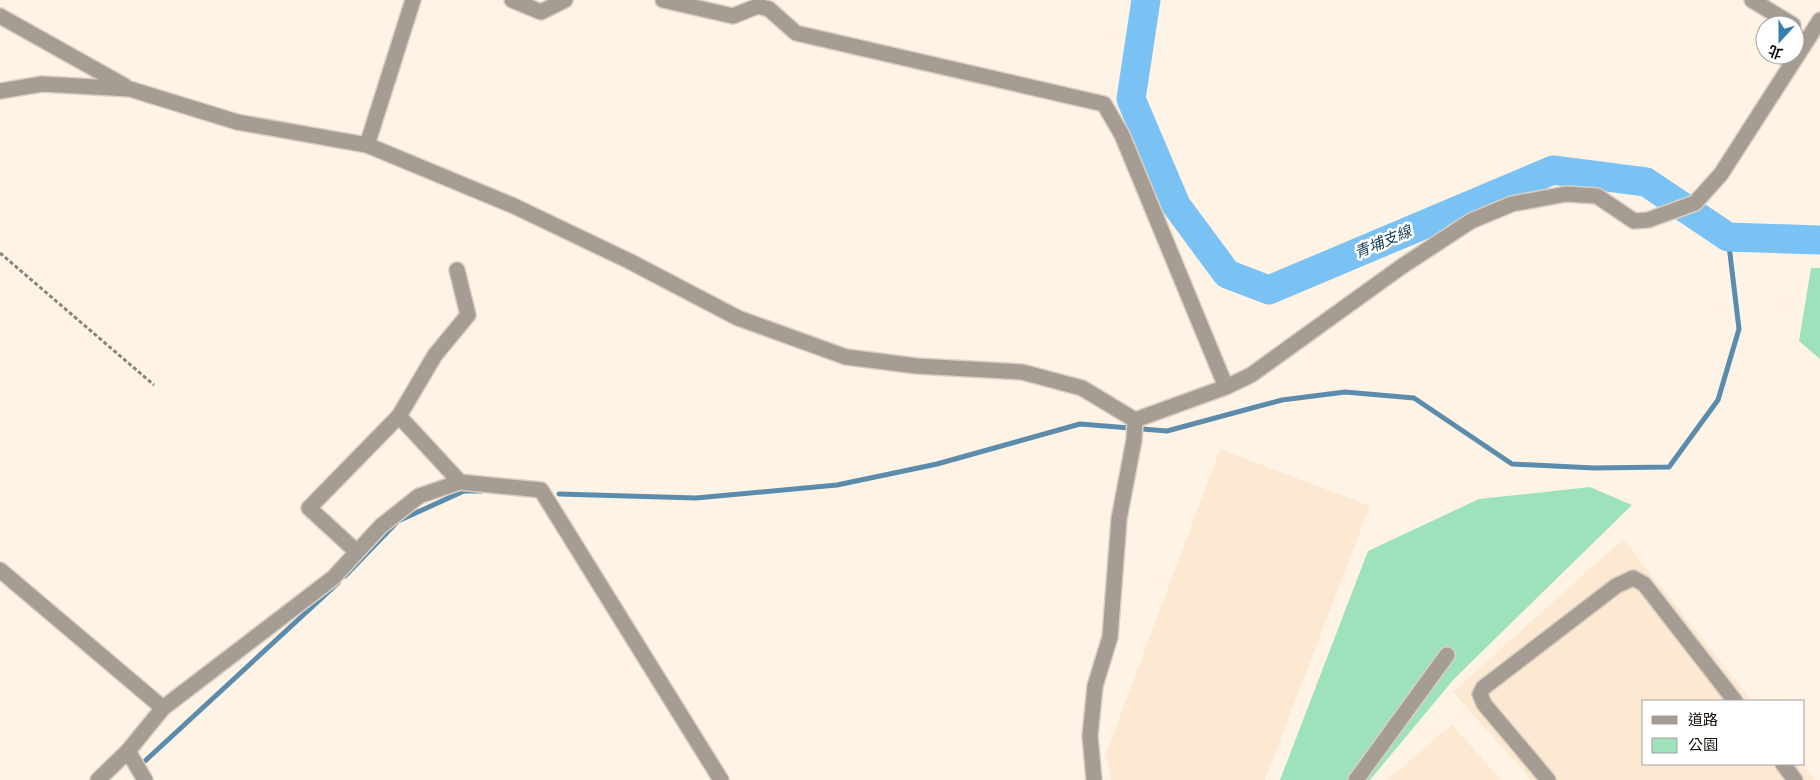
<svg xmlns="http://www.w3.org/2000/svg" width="1820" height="780" viewBox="0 0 1820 780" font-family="Roboto,'Noto Sans TC',sans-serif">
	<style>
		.built { fill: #fde9d2 }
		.green { fill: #9de2ba }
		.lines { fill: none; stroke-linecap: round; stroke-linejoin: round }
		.stream { stroke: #5c8cac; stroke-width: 5 }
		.river { stroke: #7ac2f3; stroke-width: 29 }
		.minor-casing { stroke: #dacfc2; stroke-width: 18 }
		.path { stroke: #8c8378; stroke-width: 3; stroke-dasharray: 4 2.5; stroke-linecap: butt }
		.minor { stroke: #a59c93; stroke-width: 15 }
		.labels { text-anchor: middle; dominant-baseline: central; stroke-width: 5; stroke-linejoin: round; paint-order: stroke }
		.water-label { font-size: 15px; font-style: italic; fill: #19415a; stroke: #fff }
	</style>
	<rect width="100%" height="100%" fill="#fff3e6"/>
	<!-- built -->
	<path class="built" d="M1220 449 1370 506 1265 780H1111L1106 754Z
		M1623 539 1752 701H1644V764H1802L1815 780H1531L1453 692Z
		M1452 724 1501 780H1387Z"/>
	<!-- green -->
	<path class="green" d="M1811 268H1820V359L1799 341Z
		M1590 487 1632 505 1454 679 1370 780H1280L1368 551 1479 499Z"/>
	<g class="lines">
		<!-- stream -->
		<path class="stream" d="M559 494 696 498 837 485 937 464 1080 424 1167 431 1282 400 1345 392 1414 398 1512 464 1594 468 1669 467 1718 400 1739 329 1728 237
			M345 576 398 521 464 491H482
			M145 761 338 583"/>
		<!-- river -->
		<path class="river" d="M1146 0 1131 99 1176 205 1227 274 1269 290 1553 170 1646 182 1728 237 1820 240"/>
		<!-- minor casing -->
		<g class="minor-casing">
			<path id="minor" d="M512 0 541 12 565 0
				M663 0 733 16 758 6 769 9 796 33 1104 104 1122 135 1226 387
				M1752 0 1793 25
				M0 16 125 86
				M0 91 42 84 130 89 237 122 367 145 514 206 629 261 738 318 846 357 917 366 1022 372 1082 388 1135 420
				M367 145 413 0
				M399 416 460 482
				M1135 420 1226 387 1251 375 1401 267 1471 221 1512 204 1566 194 1597 196 1634 221 1648 220 1695 203 1721 174 1820 20
				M357 552 309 508 399 416 435 355 468 315 457 270
				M0 570 163 708
				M128 751 145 780
				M1783 764 1795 780
				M98 780 128 751 163 708 333 578 381 526 419 496 460 482 541 490 721 780
				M1094 780 1090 736 1095 686 1110 637 1119 519 1134 440 1135 420
				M1356 780 1447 655
				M1548 780 1484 704 1480 694 1483 688 1616 586 1633 578 1644 584 1735 701"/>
		</g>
		<!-- path -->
		<path class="path" d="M0 253 154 385"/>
		<!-- minor -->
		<use href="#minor" class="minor"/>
	</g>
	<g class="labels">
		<!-- water labels -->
		<g class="water-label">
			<text transform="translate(1383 242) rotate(-23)">青埔支線</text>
		</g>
	</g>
	<!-- legend -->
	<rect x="1642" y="700" width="162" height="65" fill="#ffffff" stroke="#a19f9c"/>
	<rect x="1652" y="716" width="25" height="8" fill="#a59c93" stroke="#a19f9c"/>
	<text x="1688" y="725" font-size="15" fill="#150f07">道路</text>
	<rect x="1652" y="738" width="25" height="15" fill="#9de2ba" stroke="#a19f9c"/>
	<text x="1688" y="750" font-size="15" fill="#150f07">公園</text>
	<!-- north arrow -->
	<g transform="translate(1780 40) rotate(201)"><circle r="24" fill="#ffffff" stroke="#a19f9c"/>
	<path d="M0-4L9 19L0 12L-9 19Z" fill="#347eb2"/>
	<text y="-8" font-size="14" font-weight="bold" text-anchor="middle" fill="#150f07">北</text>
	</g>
</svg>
